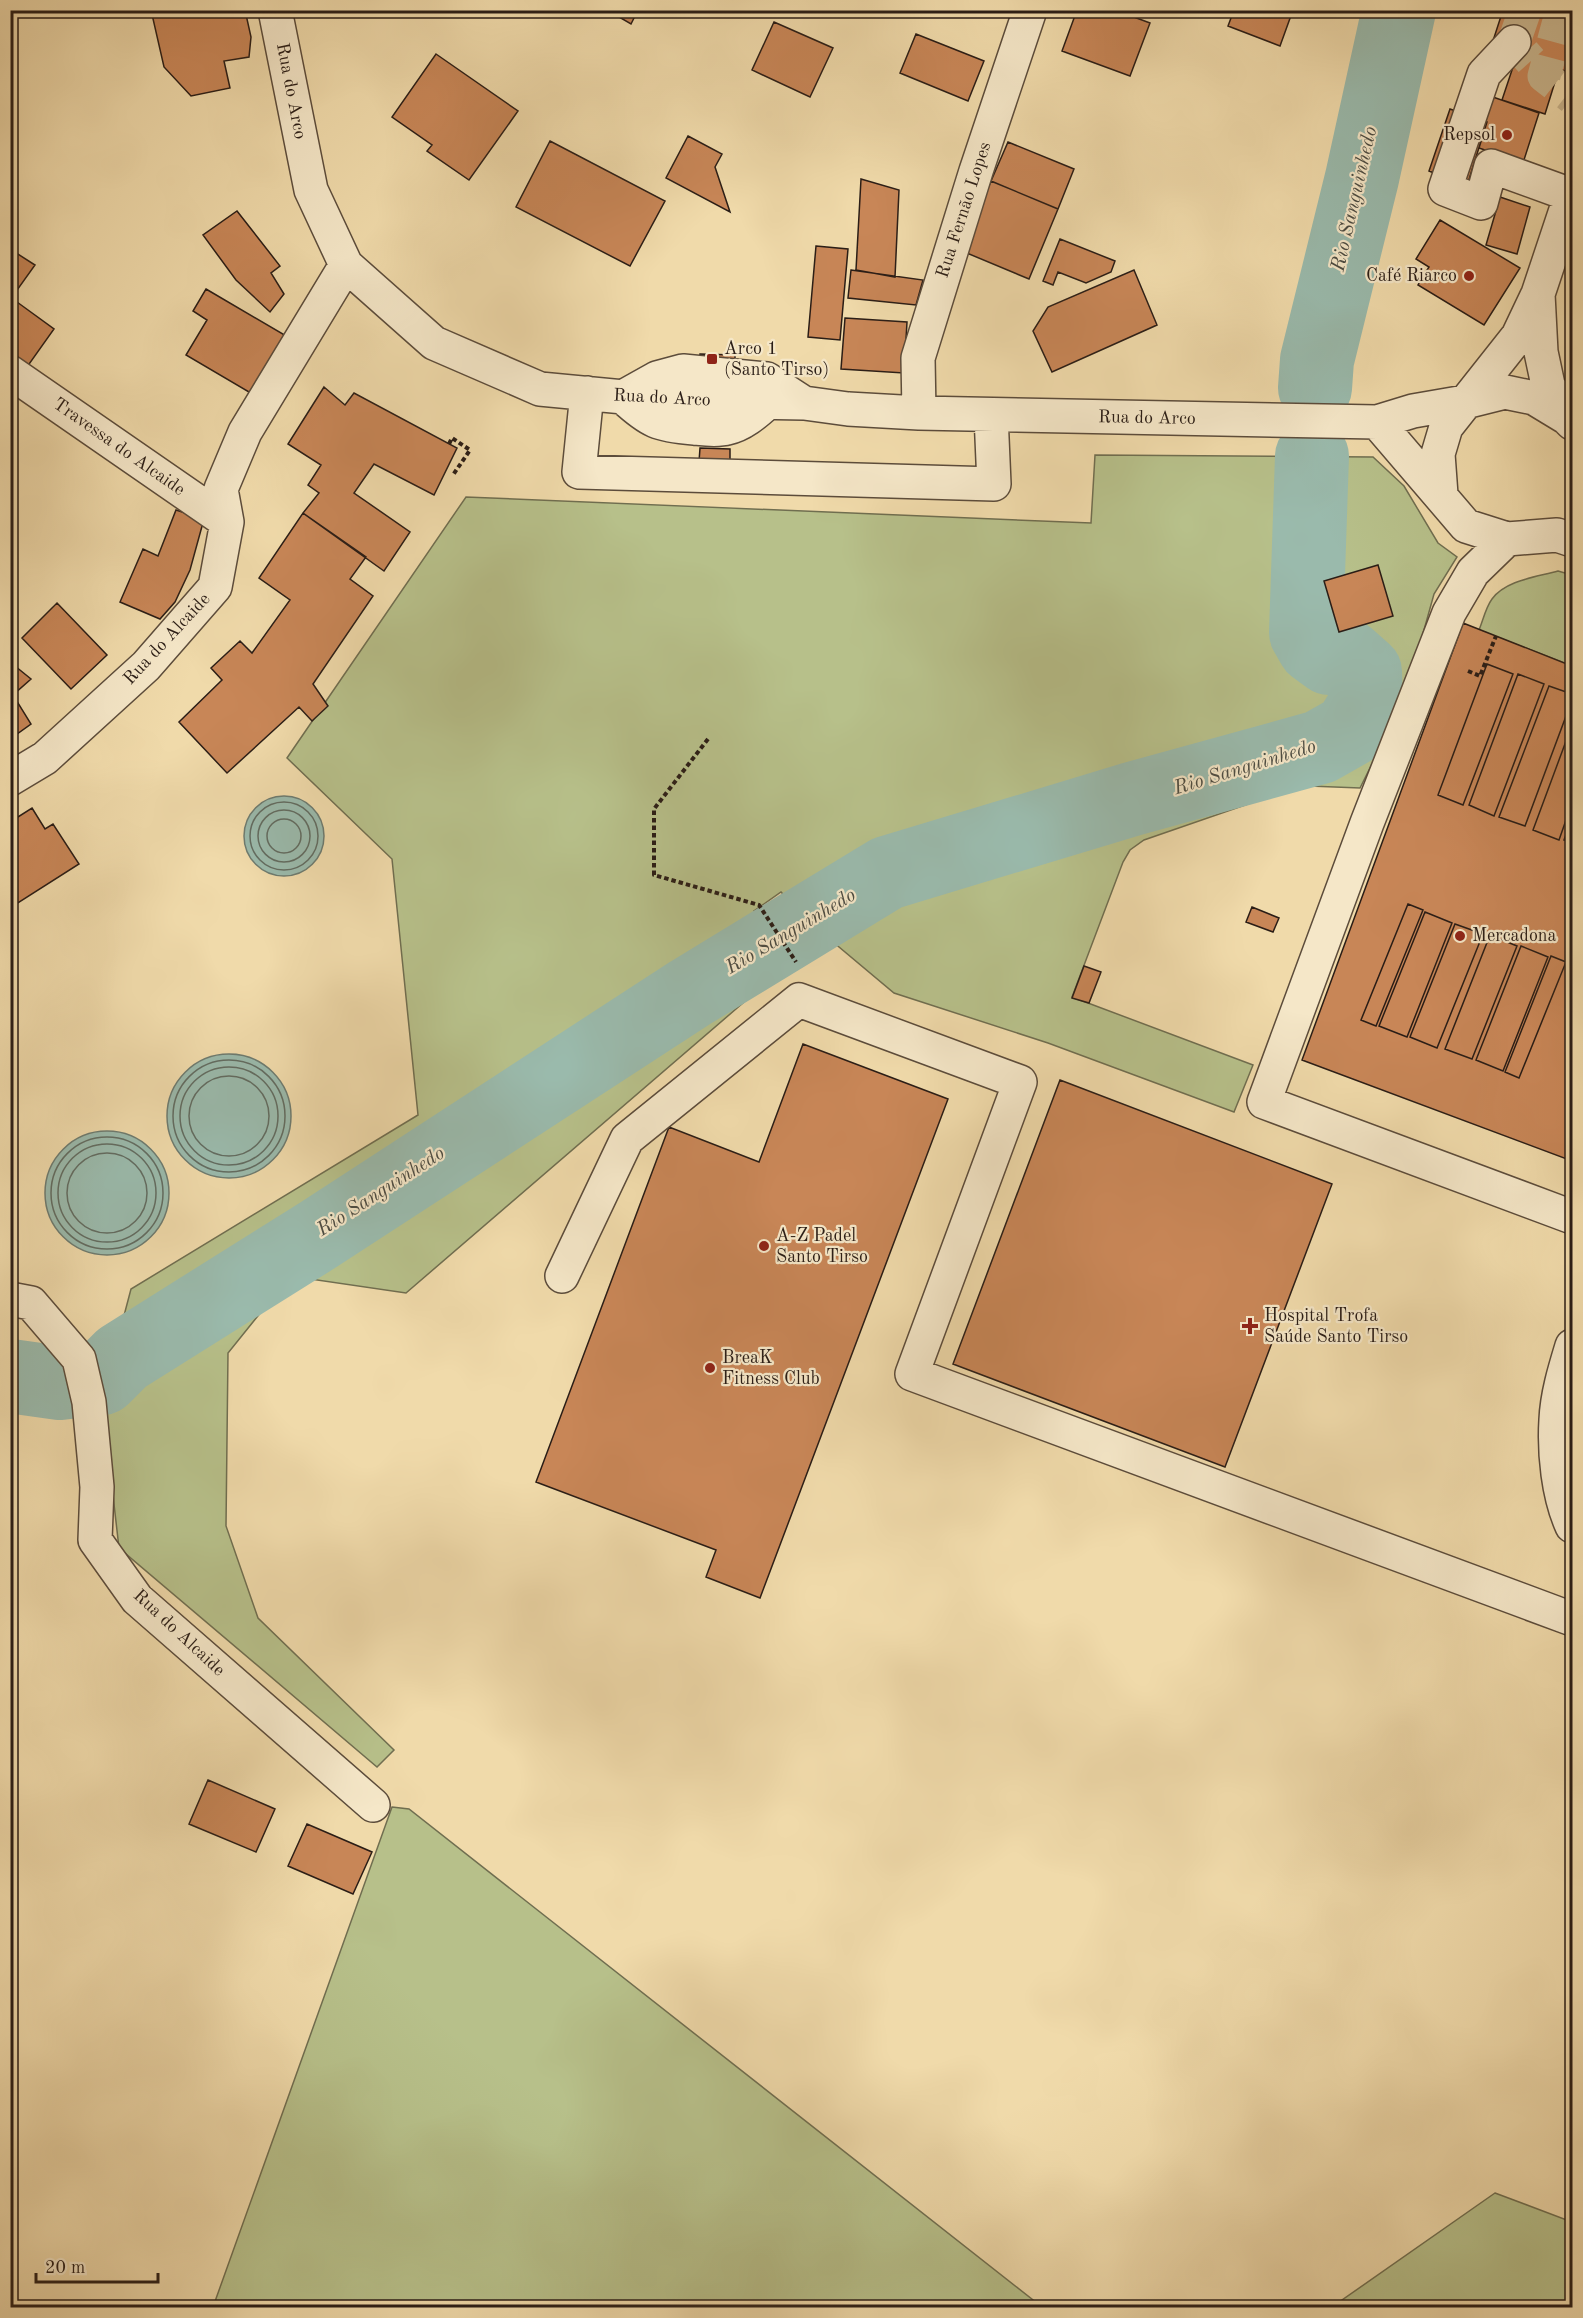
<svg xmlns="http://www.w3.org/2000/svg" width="1583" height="2318" viewBox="0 0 1583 2318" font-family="'Old Standard TT',serif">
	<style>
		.green { fill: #b7c08a; stroke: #706e50; stroke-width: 1.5 }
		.water { fill: #9abaac; stroke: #6d7b70; stroke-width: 1.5 }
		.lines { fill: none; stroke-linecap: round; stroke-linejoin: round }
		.shore { stroke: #626c61; stroke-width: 1.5 }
		.river { stroke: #9abaac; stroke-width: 74 }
		.building { fill: #c88657; stroke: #2a1d16; stroke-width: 1.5 }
		.minor-tunnel { stroke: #c8b48c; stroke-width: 33; stroke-dasharray: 33 16; stroke-linecap: butt }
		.minor-casing { stroke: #5c4c3b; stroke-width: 36 }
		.path { stroke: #2a1d16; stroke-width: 4; stroke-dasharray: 4.5 3; stroke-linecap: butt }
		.minor { stroke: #f5e7c8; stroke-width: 33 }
		.poi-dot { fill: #8f2418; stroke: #f5e7c8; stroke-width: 2 }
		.labels { text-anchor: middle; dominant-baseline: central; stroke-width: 4.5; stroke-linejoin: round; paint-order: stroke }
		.street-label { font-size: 18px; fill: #2a1d16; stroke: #f5e7c8 }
		.poi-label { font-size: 18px; fill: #2a1d16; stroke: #f5e7c8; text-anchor: start }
		.water-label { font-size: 20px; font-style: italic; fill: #4c4c43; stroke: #f5e7c8 }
	</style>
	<rect width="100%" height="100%" fill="#f0daaa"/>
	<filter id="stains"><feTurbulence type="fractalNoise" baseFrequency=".00333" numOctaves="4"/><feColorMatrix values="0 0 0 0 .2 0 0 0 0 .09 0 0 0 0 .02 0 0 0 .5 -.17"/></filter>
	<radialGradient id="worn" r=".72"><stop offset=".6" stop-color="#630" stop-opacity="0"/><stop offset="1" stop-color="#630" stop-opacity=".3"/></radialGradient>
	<!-- green -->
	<path class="green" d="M1095 455 1373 457 1404 486 1438 543 1457 557 1434 594 1405 698 1360 788 1309 786 1274 795 1144 840 1130 850 1123 862 1072 997 1253 1065 1234 1112 1048 1043 894 993 808 921 781 892 754 911 785 954 772 978 406 1293 290 1276 228 1353 226 1526 258 1618 394 1750 377 1767 119 1548 102 1399 131 1289 418 1115 392 859 287 758 466 497 1091 523Z
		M1558 571 1572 575V666L1479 630C1483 620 1486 607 1492 599 1506 580 1537 577 1558 571Z
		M392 1807 409 1809 1042 2307H213Z
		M1495 2193 1572 2222V2307H1332Z"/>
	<!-- water -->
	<path class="water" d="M244 836a40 40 0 1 1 80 0a40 40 0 1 1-80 0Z
		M167 1116a62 62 0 1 1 124 0a62 62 0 1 1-124 0Z
		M45 1193a62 62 0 1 1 124 0a62 62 0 1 1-124 0Z"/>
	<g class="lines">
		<!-- shore -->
		<path class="shore" d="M250 836a34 34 0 1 1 68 0a34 34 0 1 1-68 0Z
			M258 836a26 26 0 1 1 52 0a26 26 0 1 1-52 0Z
			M267 836a17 17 0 1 1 34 0a17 17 0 1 1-34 0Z
			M173 1116a56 56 0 1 1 112 0a56 56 0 1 1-112 0Z
			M180 1116a49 49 0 1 1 98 0a49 49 0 1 1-98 0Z
			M189 1116a40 40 0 1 1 80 0a40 40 0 1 1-80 0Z
			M51 1193a56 56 0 1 1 112 0a56 56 0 1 1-112 0Z
			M58 1193a49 49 0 1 1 98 0a49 49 0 1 1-98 0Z
			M67 1193a40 40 0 1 1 80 0a40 40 0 1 1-80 0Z"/>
		<!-- river -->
		<path class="river" d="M1315 388 1317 360 1362 178 1399 10
			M10 1376 60 1383 102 1378 122 1358 318 1235 690 993 887 873 1132 799 1320 747 1350 730 1366 704 1365 672 1347 656 1329 658 1314 647 1306 633 1312 456"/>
	</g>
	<!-- building -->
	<path class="building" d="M151 10H245L251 37 249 57 224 61 230 88 191 96 164 67Z
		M349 10H364L359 17Z
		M607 10H638L631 24Z
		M1077 10H1115L1150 23 1130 76 1062 51Z
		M1234 10H1293L1280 46 1228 26Z
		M1503 10 1572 11V59L1568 72 1559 69 1545 114 1502 100 1517 55 1491 47Z
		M774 22 833 48 810 97 752 70Z
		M916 34 984 61 968 101 900 73Z
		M436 54 518 111 469 180 427 151 432 145 392 117Z
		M1490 96 1539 113 1523 163 1479 148 1487 122 1482 120Z
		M1450 109 1487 122 1467 186 1429 171Z
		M688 136 722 154 715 167 730 212 666 178Z
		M550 141 665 201 630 266 516 207Z
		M1008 142 1074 169 1058 209 991 181Z
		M861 179 899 190 895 277 856 270Z
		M991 181 1058 209 1029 279 962 251Z
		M1500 197 1530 207 1517 254 1486 245Z
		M237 211 280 266 271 273 284 294 270 312 236 280 203 235Z
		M1440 220 1520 268 1484 325 1418 285 1429 267 1416 259Z
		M1060 239 1115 261 1111 272 1086 283 1058 272 1053 285 1043 281Z
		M816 246 848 249 840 340 808 337Z
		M10 249 35 265 10 300Z
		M851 270 923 280 916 305 848 298Z
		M1134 270 1157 325 1052 372 1033 331 1048 307Z
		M206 289 288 337 254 395 186 355 207 320 193 311Z
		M17 302 54 329 27 367 10 355V311Z
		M845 318 907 322 904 373 841 369Z
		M700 354 735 355V367L699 366Z
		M324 387 345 405 354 393 457 448 434 495 374 464 354 493 410 532 384 571 303 513 319 493 308 485 321 465 288 444Z
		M700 448 730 449V463L699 462Z
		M176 510 204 519 190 570 175 602 160 619 120 602 143 549 158 556Z
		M303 513 366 557 350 579 373 596 313 684 328 706 312 721 299 707 227 773 179 722 222 680 211 668 240 641 252 653 290 600 259 578Z
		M1378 565 1393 616 1339 632 1324 581Z
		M57 603 107 655 71 689 22 638Z
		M1463 623 1572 666V1161L1302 1060Z
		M10 662 31 679 13 695 31 724 10 739Z
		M1487 664 1513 674 1463 805 1438 795Z
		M1518 674 1544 684 1494 816 1469 805Z
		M1549 686 1572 694V700L1525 826 1499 817Z
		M1572 725V803L1559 840 1533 830Z
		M32 808 45 829 53 824 79 864 10 908V822Z
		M1572 818V843L1564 840Z
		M1408 904 1423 910 1376 1026 1361 1020Z
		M1252 907 1279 918 1273 932 1246 922Z
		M1425 912 1452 923 1407 1037 1379 1026Z
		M1455 924 1483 934 1437 1048 1410 1037Z
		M1490 935 1517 946 1472 1059 1445 1049Z
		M1521 946 1548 957 1503 1071 1476 1060Z
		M1551 956 1566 962 1519 1078 1505 1072Z
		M1084 966 1101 972 1089 1003 1072 998Z
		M803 1044 948 1099 760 1598 706 1577 716 1550 536 1482 669 1127 759 1162Z
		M1060 1080 1332 1184 1225 1467 953 1364Z
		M208 1780 275 1809 256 1852 189 1824Z
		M307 1824 372 1852 353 1894 288 1866Z"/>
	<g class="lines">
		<!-- minor-tunnel -->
		<path class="minor-tunnel" d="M1525 10 1514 42 1531 61
			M1562 10 1544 76 1572 98"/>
		<!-- minor casing -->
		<g class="minor-casing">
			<path id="minor" d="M275 10 311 190 346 265 434 343 540 389 655 400 804 403 848 409 919 413 1377 422 1413 411 1465 402 1505 392 1534 398 1567 418 1572 423
				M1514 42 1484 74 1445 189 1481 203 1491 166 1571 195
				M10 372 227 522
				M587 393 579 472 994 484 991 415
				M623 397 657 378 683 371 767 379 804 403
				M623 397C650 422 658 425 694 428 704 429 717 431 727 428 742 425 756 413 767 403
				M919 413 918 358 976 171 1030 10
				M1567 418 1548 385 1541 352 1538 294 1572 192
				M1377 422 1466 526 1507 539 1557 535 1572 540
				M1441 495 1438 454 1446 427 1518 336 1537 296
				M1507 539 1473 572 1449 613 1367 823 1264 1102 1572 1217
				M10 779 45 758 146 666 215 587 227 522 221 489 245 432 346 265
				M562 1276 627 1139 799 1000 1020 1082 912 1374 1572 1619
				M10 1299 31 1303 79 1359 89 1402 97 1487 95 1540 137 1599 373 1805
				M1572 1346C1565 1369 1557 1395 1556 1420 1554 1453 1558 1495 1572 1526"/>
		</g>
		<!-- path -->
		<path class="path" d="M449 444 452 438 470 450 453 475
			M1468 671 1480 676 1496 636
			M708 739 654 809V875L759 905 796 962"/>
		<!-- minor -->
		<use href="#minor" class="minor"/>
	</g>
	<!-- markers -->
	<g class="poi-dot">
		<circle cx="1507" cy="135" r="6"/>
		<circle cx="1469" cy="276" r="6"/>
		<rect x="706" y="353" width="12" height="12" rx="3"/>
		<circle cx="1460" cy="936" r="6"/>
		<circle cx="764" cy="1246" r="6"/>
		<path d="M1247 1317h6v6h6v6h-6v6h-6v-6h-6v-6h6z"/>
		<circle cx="710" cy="1368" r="6"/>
	</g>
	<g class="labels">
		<!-- street labels -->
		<g class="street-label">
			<text transform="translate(291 91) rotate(79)">Rua do Arco</text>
			<text transform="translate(964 210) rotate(-72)">Rua Fernão Lopes</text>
			<text transform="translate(662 398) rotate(3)">Rua do Arco</text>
			<text transform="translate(1147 418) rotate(1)">Rua do Arco</text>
			<text transform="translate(119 447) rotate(35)">Travessa do Alcaide</text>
			<text transform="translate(167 639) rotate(-47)">Rua do Alcaide</text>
			<text transform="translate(179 1633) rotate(43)">Rua do Alcaide</text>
		</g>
		<!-- poi labels -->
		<g class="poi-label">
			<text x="1495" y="135" text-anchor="end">Repsol</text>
			<text x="1457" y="276" text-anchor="end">Café Riarco</text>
			<text x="724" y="349">Arco 1<tspan x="724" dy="21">(Santo Tirso)</tspan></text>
			<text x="1472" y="936">Mercadona</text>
			<text x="776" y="1236">A-Z Padel<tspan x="776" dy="21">Santo Tirso</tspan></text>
			<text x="1264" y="1316">Hospital Trofa<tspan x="1264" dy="21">Saúde Santo Tirso</tspan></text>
			<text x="722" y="1358">BreaK<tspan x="722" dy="21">Fitness Club</tspan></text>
		</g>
		<!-- water labels -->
		<g class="water-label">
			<text transform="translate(1355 199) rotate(-77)">Rio Sanguinhedo</text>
			<text transform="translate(1245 768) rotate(-17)">Rio Sanguinhedo</text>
			<text transform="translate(791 932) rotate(-31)">Rio Sanguinhedo</text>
			<text transform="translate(381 1192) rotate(-33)">Rio Sanguinhedo</text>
		</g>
	</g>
	<!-- margin -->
	<rect width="1583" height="2318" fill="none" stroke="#f0daaa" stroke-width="36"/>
	<rect x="12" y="12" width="1559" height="2294" fill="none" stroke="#2a1d16" stroke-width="3"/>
	<rect x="18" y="18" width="1547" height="2282" fill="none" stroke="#2a1d16" stroke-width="1.5"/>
	<!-- scale -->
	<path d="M36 2273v9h122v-9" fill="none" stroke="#2a1d16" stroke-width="3"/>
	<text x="45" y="2273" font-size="18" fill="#2a1d16" stroke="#f5e7c8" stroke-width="4.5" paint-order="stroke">20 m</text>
	<rect width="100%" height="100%" filter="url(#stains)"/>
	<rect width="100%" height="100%" fill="url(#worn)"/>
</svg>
